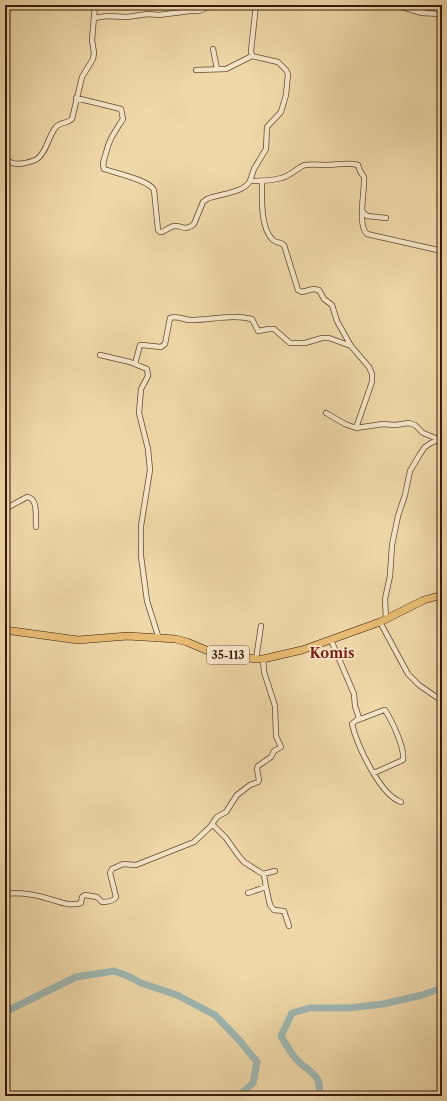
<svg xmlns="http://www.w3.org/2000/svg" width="447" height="1101" viewBox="0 0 447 1101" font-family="'Libre Caslon Text',serif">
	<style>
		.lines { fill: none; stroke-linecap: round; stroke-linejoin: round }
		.river { stroke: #9eb7b3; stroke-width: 7 }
		.street-casing { stroke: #654933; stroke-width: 6 }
		.primary-casing { stroke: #37190c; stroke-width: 8 }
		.street { stroke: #f5e6c7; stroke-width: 4.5 }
		.primary { stroke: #e8bc74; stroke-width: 7 }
		.labels { text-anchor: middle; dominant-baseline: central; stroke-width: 3.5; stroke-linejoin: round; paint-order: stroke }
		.shield { fill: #f5e6c7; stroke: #705644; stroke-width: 1 }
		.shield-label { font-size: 11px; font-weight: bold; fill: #37190c }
		.quarter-label { font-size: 14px; font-weight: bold; fill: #7a1f14; stroke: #f5e6c7 }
	</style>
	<rect width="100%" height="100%" fill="#efd8a9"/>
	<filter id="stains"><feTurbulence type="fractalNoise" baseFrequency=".005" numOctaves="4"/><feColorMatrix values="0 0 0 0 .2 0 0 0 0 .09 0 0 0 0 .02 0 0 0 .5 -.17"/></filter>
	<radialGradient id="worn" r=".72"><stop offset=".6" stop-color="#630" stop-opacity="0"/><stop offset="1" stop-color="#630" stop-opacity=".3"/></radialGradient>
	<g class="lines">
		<!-- river -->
		<path class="river" d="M5 1012 76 977 114 971 128 976 141 983 177 995 215 1015 240 1041 257 1062 253 1083 239 1096
			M319 1096C322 1075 312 1074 299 1062 291 1054 286 1045 281 1036L292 1013 310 1008H349L383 1004 422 995 442 988"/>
		<!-- street casing -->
		<g class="street-casing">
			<path id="street" d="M395 5 422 13 442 14
				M422 13 425 5
				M94 18 107 16 127 17 148 14 159 15 190 11H198L204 9 205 5
				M213 49 217 69
				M5 60 6 58
				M196 70 226 69 252 56
				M76 98 121 109 123 119C115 132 109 139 106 153 104 159 102 163 104 169 115 173 149 180 154 190L158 230 160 232H162C166 230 170 227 174 226 183 225 184 232 194 224L203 202 207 199C218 194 244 193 250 181 261 181 271 181 281 178 291 176 298 167 305 165 312 164 320 165 327 165 338 165 347 162 358 165L360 171 364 177C365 190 357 225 367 234L442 251
				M5 159C11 164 17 165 25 163 29 162 34 161 37 159 47 152 48 136 56 127 60 122 67 124 72 119L82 77 93 59 94 53 92 40 95 5
				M250 181 254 169 266 149 267 127 281 112 286 95 288 74 286 70 278 62 252 56 251 51 256 5
				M262 181C262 198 260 228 273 240 276 243 281 242 284 245L298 290 302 292 313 289 319 290 324 299 332 305 337 321 351 346 369 367 372 374V382L356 428
				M363 212 367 216 386 218
				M100 355 130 362 147 369 148 376 141 389 139 413 148 449 150 470 141 526V556L147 601 159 639
				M135 364 140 345H142L161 347 165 344 170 318C176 315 184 320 191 320 211 320 232 314 252 319L258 331 269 329H274L290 343H305L322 338H329L351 346
				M326 413 345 424 356 428 383 424 395 425 409 423 415 425 423 433 438 439
				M439 439 442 447
				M5 509 27 497C39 498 35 519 36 527
				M386 619 385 599 390 576 392 545 398 516 405 495 410 471 420 454 425 447 431 443 442 438
				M380 622 408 674 419 685 442 701
				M331 640 354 694 355 706 359 718 352 724C357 745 380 795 401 802
				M256 659 261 626
				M358 720 384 710H385C392 721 405 748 403 760L374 773
				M212 824 226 838 238 855 244 862 263 874 275 871
				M266 887 270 905 274 910 284 911 289 926
				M248 893 266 887 264 875
				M5 894C20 892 32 894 46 898 59 901 67 907 81 903L82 897 85 895 97 897 102 902C107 902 114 901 116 897L110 873 112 869 123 864 136 865 194 842 210 827 217 817 226 812 237 795 250 785 258 782 259 780 257 769 258 766 271 757 274 751 281 747 276 736 275 706 264 672 263 659"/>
		</g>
		<!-- primary casing -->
		<g class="primary-casing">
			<path id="primary" d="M5 630 78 640 128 636 176 639 187 642 213 653 256 659H263L302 650 380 622 424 600 442 595"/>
		</g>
		<!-- street -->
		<use href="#street" class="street"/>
		<!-- primary -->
		<use href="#primary" class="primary"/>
	</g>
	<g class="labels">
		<!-- shield labels -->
		<rect class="shield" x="207" y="646" width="42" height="18" rx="3"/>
		<g class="shield-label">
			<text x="228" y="655">35-113</text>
		</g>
		<!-- quarter labels -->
		<g class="quarter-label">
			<text x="332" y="653">Komis</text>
		</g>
	</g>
	<!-- margin -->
	<rect width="447" height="1101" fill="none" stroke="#efd8a9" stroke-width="20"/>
	<rect x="6" y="6" width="435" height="1089" fill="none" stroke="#37190c" stroke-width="2"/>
	<rect x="10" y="10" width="427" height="1081" fill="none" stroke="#37190c"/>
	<rect width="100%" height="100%" filter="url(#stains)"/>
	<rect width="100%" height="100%" fill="url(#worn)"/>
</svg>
